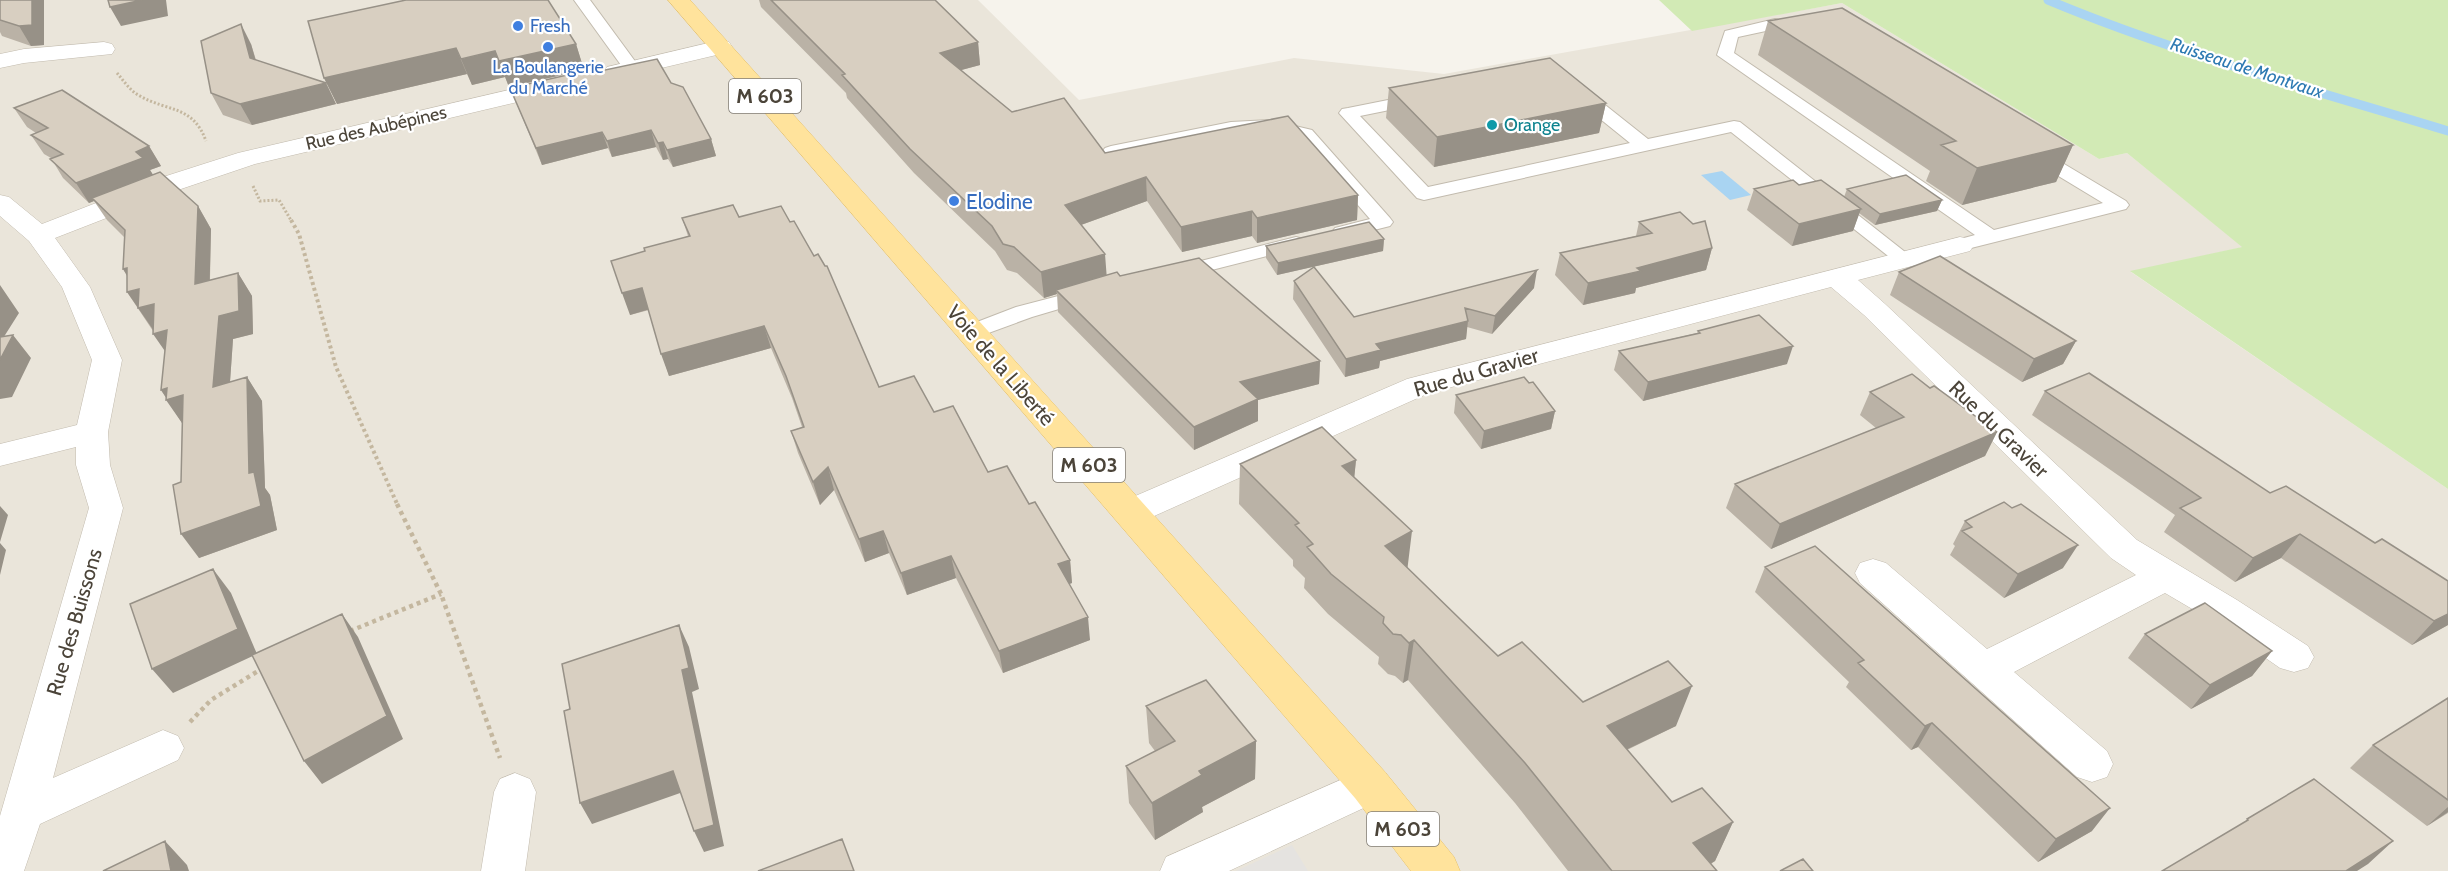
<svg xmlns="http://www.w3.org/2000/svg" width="2448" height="871" viewBox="0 0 2448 871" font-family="Cabin,sans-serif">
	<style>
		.residential { fill: #eae5da }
		.green { fill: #d2eab5 }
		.parking { fill: #e5e3e0 }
		.water { fill: #a9d4f2 }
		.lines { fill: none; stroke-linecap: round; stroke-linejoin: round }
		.stream { stroke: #a9d4f2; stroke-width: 9 }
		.service-casing { stroke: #c2bbae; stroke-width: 2 }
		.minor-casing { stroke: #c2bbae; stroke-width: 1 }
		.primary-casing { stroke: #e6c16a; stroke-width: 1 }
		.path-far2 { stroke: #c4b79f; stroke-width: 3; stroke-dasharray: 2 2; stroke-linecap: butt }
		.path-far1 { stroke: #c4b79f; stroke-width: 4; stroke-dasharray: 3 3; stroke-linecap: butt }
		.path { stroke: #c4b79f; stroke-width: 4.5; stroke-dasharray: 4 4; stroke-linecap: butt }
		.service { fill: #fff; fill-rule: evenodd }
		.minor { fill: #fff; fill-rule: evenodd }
		.primary { fill: #ffe39c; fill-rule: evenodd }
		.wall { fill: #bab2a6 }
		.shaded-wall { fill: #979187 }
		.building { fill: #d8cfc1; stroke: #979187; stroke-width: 1.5 }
		.shop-dot { fill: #3f7fe0; stroke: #fff; stroke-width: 2 }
		.culture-dot { fill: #0f9aa8; stroke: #fff; stroke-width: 2 }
		.labels { text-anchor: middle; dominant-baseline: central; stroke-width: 4.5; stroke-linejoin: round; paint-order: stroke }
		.far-shop-label { font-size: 18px; fill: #366cbe; stroke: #fff; text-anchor: start }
		.far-water-label { font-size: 18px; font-style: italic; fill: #2e7ab2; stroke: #fff }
		.far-culture-label { font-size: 18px; fill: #0d838f; stroke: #fff; text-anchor: start }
		.far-street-label { font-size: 18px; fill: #4b4439; stroke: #fff }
		.shield { fill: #fff; stroke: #817c74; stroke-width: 1.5 }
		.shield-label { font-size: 20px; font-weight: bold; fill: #4b4439 }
		.shop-label { font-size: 21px; fill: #366cbe; stroke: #fff; text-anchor: start }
		.street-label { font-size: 21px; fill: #4b4439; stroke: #fff }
	</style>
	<rect width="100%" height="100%" fill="#f6f3ec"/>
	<!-- residential -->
	<path class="residential" d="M0 0H978L1079 100 1294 58 1444 74 1842 3 2099 159 2127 153 2243 247 2131 272 2448 489V871H0Z"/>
	<!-- green -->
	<path class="green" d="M1659 0H2448V489L2130 271 2242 247 2127 153 2099 159 1842 3 1692 31Z"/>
	<!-- parking -->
	<path class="parking" d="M1292 845 1308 871H1236Z"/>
	<!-- water -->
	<path class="water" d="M1722 171 1751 195 1730 200 1701 175Z"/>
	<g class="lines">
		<!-- stream -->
		<path class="stream" d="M2048 0C2177 54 2314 90 2448 131"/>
		<!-- service casing -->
		<g class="service-casing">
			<path id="service" d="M574 0H590L640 68 638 72H626Z
				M1775 19 1804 24 1806 27 1798 32 1775 29 1738 37 1734 53 1994 230 2103 203 2027 157 2024 153 2027 149H2039L2126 201 2129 205 2126 209 1967 249H1953L1950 245 1953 241 1975 235 1717 55 1725 31Z
				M1579 88 1585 89 1648 139 1734 121 1740 122 1914 259 1911 263 1904 265 1897 263 1731 132 1424 200 1417 198 1339 113 1342 109 1348 108 1418 94 1424 95 1427 99 1424 103 1360 116 1428 187 1630 143 1573 97 1570 93 1573 89Z
				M1270 120 1312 130 1390 218 1393 222 1390 226 1342 238 1335 236 1332 232 1335 228 1370 219 1300 138 1270 130 1231 132 1111 158 1105 156 1102 152 1105 148 1111 146 1231 122Z
				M1296 237 1303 239 1306 243 1303 247 1176 279 1169 277 1166 273 1169 269Z
				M1089 288 1096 290 1100 294 1096 298 1032 317 972 339 964 337 961 332 964 327 1016 307Z"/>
		</g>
		<!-- minor casing -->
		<g class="minor-casing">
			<path id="minor" d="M721 40 729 42 732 47 729 52 615 79 607 77 603 72 607 67Z
				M104 42 112 44 115 49 112 54 24 63 0 68V54L24 49Z
				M556 79 564 81 568 86 564 91 255 164 181 189 55 238 90 287 122 360 108 432 110 465 123 508 53 778 163 730 178 736 184 748 178 760 40 824 24 871H0V816L89 508 76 465V447L0 466V444L77 425 92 360 62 287 29 241 0 216V195L9 197 42 224 163 177 238 153Z
				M1960 237 1970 239 1974 245 1970 251 1858 280 1884 303 2137 540 2237 600 2308 646 2314 657 2308 668 2294 672 2280 668 2211 620 2165 593 2014 672 2107 751 2113 764 2107 777 2092 782 2077 777 1860 583 1855 573 1860 563 1873 559 1886 563 1987 649 2136 575 2111 558 1864 315 1831 287 1429 393 1143 521 1131 524 1119 521 1113 512 1119 503 1407 379Z
				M1370 767 1385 772 1391 785 1385 798 1229 871H1160L1166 857Z
				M515 773 530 779 536 792 525 871H481L494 792 500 779Z"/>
		</g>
		<!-- primary casing -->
		<g class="primary-casing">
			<path id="primary" d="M668 0H690L1385 772 1454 857 1460 871H1411L1355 798Z"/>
		</g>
		<!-- path-far2 -->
		<path class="path-far2" d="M117 73C124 81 130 91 140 96 168 112 193 105 206 141
			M253 186 260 201 279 200 292 222"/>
		<!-- path-far1 -->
		<path class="path-far1" d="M291 220 299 234 336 367 398 506"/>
		<!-- path -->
		<path class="path" d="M397 504 441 594 500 758
			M350 631 441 594
			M190 722 211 700 263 668"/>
		<!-- service -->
		<use href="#service" class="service"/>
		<!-- minor -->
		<use href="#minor" class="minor"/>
		<!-- primary -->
		<use href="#primary" class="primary"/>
	</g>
	<!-- wall -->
	<path class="wall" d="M0 0 44 45 31 46 2 36 0 32Z
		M759 0H935L978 42 980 65 961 70 1012 112 1105 153 1358 195 1357 220 1257 243 1252 236 1182 252 1147 201 1081 225 1106 275 1120 276 1320 361 1319 384 1258 400V421L1194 450 1058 312 1057 294 1044 298 1017 273 1007 270 995 251 914 173 847 98 846 93 761 7Z
		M1768 21 2073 145 2056 182 1962 205 1926 181 1930 171 1758 55Z
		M251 44 256 60 326 83 336 104 252 125 223 115 211 93Z
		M576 44 584 70 509 87 505 77 472 85 467 74 337 104 324 78Z
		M591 73 671 83 711 139 716 156 673 167 668 159 663 160 656 147 612 157 608 148 542 165 510 88Z
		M1389 88 1606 103 1599 133 1434 167 1386 118Z
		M14 108 149 146 161 166 150 170 153 175 198 206 211 229 210 280 238 273 252 296 253 334 233 339 230 382 247 377 262 401 265 488 270 495 277 530 199 558 181 482 182 423 161 390 165 350 153 331 127 292V276L123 269 125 238 107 220 94 201 89 203 63 178 51 158 44 154 31 135 36 133 27 127Z
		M1799 185 1844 197 1847 189 1942 200 1937 211 1875 225 1859 213 1853 231 1792 246 1747 210 1754 189Z
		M739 217 879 387 934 412 988 472 1029 504 1070 560 1072 583 1069 584 1090 640 1003 673 956 578 907 595 889 553 865 562 834 490 820 505 798 453 791 431 802 427 792 398 771 348 669 376 649 310 630 315 645 251 688 236 682 218Z
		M1639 222 1712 248 1706 270 1636 288 1635 293 1583 305 1555 275 1560 253 1636 236Z
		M1384 239 1383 251 1277 275 1266 258V246Z
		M1899 272 2076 341 2063 364 2022 382 1890 295Z
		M1294 281 1354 317 1534 288 1492 334 1467 327 1466 339 1380 361 1379 368 1345 377 1293 299Z
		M1698 331 1787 364 1643 401 1614 370 1619 351 1697 333Z
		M1930 388 1997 432 1985 456 1771 549 1726 508 1735 484 1876 428 1860 415 1870 392Z
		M2045 391 2270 493 2375 543 2448 581V625L2412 645 2281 558 2235 582 2164 532 2175 515 2032 415Z
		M1456 395 1555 411 1551 429 1481 449 1454 413Z
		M1356 460 1354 478 1407 567 1498 656 1583 702 1676 726 1627 750 1672 802 1733 822 1715 861 1711 864 1717 871H1568L1515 803 1408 680 1403 683 1395 676 1388 674 1378 664 1379 657 1328 614 1304 588 1305 578 1293 566V560L1239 504 1240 464Z
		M1965 521 2063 568 2004 598 1950 555 1955 546 1953 544Z
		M1765 567 2092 831 2038 862 1918 747 1911 750 1846 687 1849 682 1755 592Z
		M2145 634 2272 651 2252 676 2191 709 2128 658Z
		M2448 698V813L2427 826 2350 768 2373 745Z
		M1146 706 1256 741 1255 779 1202 807 1203 812 1155 840 1129 803 1126 766 1155 751 1149 743Z"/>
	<!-- shaded-wall -->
	<path class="shaded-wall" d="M32 0H44V45L31 46 19 26Z
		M142 0H166L168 16 121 26 110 7Z
		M241 24 251 44 261 79 250 58Z
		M978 42 980 65 943 75 940 53Z
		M576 44 584 70 509 87 499 61Z
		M456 48 467 74 337 104 324 78Z
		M495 51 505 77 472 85 461 59Z
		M326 83 336 104 252 125 240 104Z
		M1606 103 1599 133 1434 167 1437 137Z
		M651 130 656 147 612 157 607 141Z
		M602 132 608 148 542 165 536 148Z
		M711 139 716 156 673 167 667 150Z
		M663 142 668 159 663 160 658 143Z
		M2073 145 2056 182 1962 205 1977 168Z
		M149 146 161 166 150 170 155 178 92 198 94 201 89 203 76 183 136 152Z
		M1146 177 1147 201 1067 230 1065 205Z
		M1358 195 1357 220 1257 243V218Z
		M1942 200 1937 211 1875 225 1880 214Z
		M198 206 211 229 209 307 195 284Z
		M1861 209 1853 231 1792 246 1799 224Z
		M1252 211V236L1182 252 1181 227Z
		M1384 239 1383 251 1277 275 1278 263Z
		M1712 248 1706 270 1636 288 1635 293 1583 305 1588 283 1637 268Z
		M1105 254 1107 280 1056 290 1057 294 1044 298 1041 272Z
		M127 268 154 304V331L127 292 136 290 123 269Z
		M1537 270 1534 288 1492 334 1495 316Z
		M238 273 252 296 253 334 233 339 228 410 213 387 219 316Z
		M0 285 19 313 0 343Z
		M642 288 650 309 630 315 622 293Z
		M1468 321 1466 339 1380 361 1379 368 1345 377 1346 359 1376 344Z
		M764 326 771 348 669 376 661 354Z
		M167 330 169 357 153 334Z
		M13 335 31 358 12 397 0 399V360Z
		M2076 341 2063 364 2022 382 2034 359Z
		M1793 346 1787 364 1643 401 1648 382Z
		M1320 361 1319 384 1258 400V421L1194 450V427L1240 382Z
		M247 377 262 401 265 488 270 495 277 530 199 558 181 534 249 473Z
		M167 388 183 395 182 423 166 400 167 399 161 390Z
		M1555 411 1551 429 1481 449 1484 431Z
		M1997 432 1985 456 1771 549 1780 524Z
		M1356 460 1352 500 1342 466Z
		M828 467 834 490 820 505 813 482Z
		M0 506 8 515 0 542Z
		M883 531 889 553 865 562 859 539Z
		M1412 531 1407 572 1385 546Z
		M2300 534 2281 558 2235 582 2253 558Z
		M0 543 6 550 0 575Z
		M2078 545 2063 568 2004 598 2018 574Z
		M951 556 956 578 907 595 901 573Z
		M1070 560 1072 583 1061 587 1058 564Z
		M213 569 231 593 257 654 173 693 152 669Z
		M342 614 358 637 403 739 322 784 304 761Z
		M2448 614V625L2412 645 2434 621Z
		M1088 617 1090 640 1003 673 999 651Z
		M679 625 689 647 699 689 692 692 724 846 704 852 694 831Z
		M1414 640 1408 680 1403 683 1409 643Z
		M2272 651 2252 676 2191 709 2210 685Z
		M1692 686 1676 726 1594 765 1607 726Z
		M1932 723 1918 747 1911 750 1925 726Z
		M1256 741 1255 779 1202 807 1203 812 1155 840 1152 803 1199 771Z
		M673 771 683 792 592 824 580 803Z
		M2448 807V812L2427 826Z
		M2110 808 2092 831 2038 862 2056 839Z
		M1733 822 1715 861 1697 871 1693 843Z
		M165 841 187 865 189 871H171Z
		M2393 841 2368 864 2357 871H2346Z"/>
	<!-- building -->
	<path class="building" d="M0 0H32V25L19 26 0 20Z
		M108 0H142L110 7Z
		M406 0H548L576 44 499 61 495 51 461 59 456 48 324 78 308 21Z
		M771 0H935L978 42 940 53 1012 112 1064 98 1105 153 1288 116 1358 195 1257 218 1252 211 1181 227 1146 177 1065 205 1105 254 1041 272 1014 247 1003 244 992 226 910 149 842 75 845 74Z
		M1842 8 2073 145 1977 168 1941 145 1956 141 1768 21Z
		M241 24 250 58 326 83 240 104 211 93 201 41Z
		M1550 58 1606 103 1437 137 1389 88Z
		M657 59 671 83 683 87 711 139 667 150 663 142 658 143 651 130 607 141 602 132 536 148 510 88 589 70 591 73Z
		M62 90 149 146 136 152 143 158 76 183 50 159 63 154 31 135 48 128 14 108Z
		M160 172 198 206 195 284 238 273 239 311 219 316 213 387 247 377 249 473 254 472 261 506 181 534 173 485 181 482 183 395 166 400 167 388 161 390 167 330 153 334 154 304 138 308 139 289 127 292V268L123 269 125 230 92 198Z
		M1906 175 1942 200 1880 214 1847 189Z
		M1793 180 1799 185 1821 180 1861 209 1799 224 1754 189Z
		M733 205 739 217 781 206 790 222 794 221 814 256 818 254 825 266H827L879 387 914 376 934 412 953 406 988 472 1007 466 1029 504 1035 502 1070 560 1058 564 1088 617 999 651 951 556 901 573 883 531 859 539 828 467 813 482 791 431 804 427 786 376 764 326 661 354 642 288 622 293 611 261 645 251 644 248 690 236 682 218Z
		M1680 212 1693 224 1705 221 1712 248 1637 268 1641 271 1588 283 1560 253 1652 233 1639 222Z
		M1369 222 1384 239 1278 263 1266 246Z
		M1940 256 2076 341 2034 359 1899 272Z
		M1199 258 1320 361 1240 382 1258 399 1194 427 1056 290 1117 272 1120 276Z
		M1314 267 1354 317 1537 270 1495 316 1465 308 1468 321 1376 344 1381 350 1346 359 1294 281Z
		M1759 315 1793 346 1648 382 1619 351 1700 333 1698 331Z
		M13 335 0 360V337Z
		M2089 373 2270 493 2286 486 2375 543 2382 539 2448 581V614L2434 621 2300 534 2253 558 2180 508 2201 498 2045 391Z
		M1912 374 1930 388 1934 386 1997 432 1780 524 1735 484 1904 417 1870 392Z
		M1524 377 1529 383 1533 382 1555 411 1484 431 1456 395Z
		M1322 427 1356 460 1342 466 1412 531 1385 546 1498 656 1522 642 1583 702 1668 661 1692 686 1607 726 1672 802 1702 788 1733 822 1693 843 1717 871H1612L1525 763 1414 640 1409 643 1401 635 1393 634 1383 623 1384 617 1331 574 1307 547 1313 544 1295 525 1299 523 1240 464Z
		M2004 502 2012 508 2021 504 2078 545 2018 574 1962 531 1972 527 1965 521Z
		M1815 546 2110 808 2056 839 1932 723 1925 726 1858 663 1864 660 1765 567Z
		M213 569 238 629 152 669 130 604Z
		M2205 603 2272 651 2210 685 2145 634Z
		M342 614 387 716 304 761 252 655Z
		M679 625 689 668 682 670 714 825 694 831 673 771 580 803 564 711 570 709 562 664Z
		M1206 680 1256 741 1199 771 1202 775 1152 803 1126 766 1175 741 1146 706Z
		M2448 698V800L2373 745Z
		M2314 779 2393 841 2346 871H2162L2248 820 2247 819Z
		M842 839 854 871H758Z
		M165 841 171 871H103Z
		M1803 859 1813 871H1780Z"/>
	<!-- markers -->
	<g class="shop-dot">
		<circle cx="518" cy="26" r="6"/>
		<circle cx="548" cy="47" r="6"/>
		<circle cx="954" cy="201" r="6"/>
	</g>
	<circle class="culture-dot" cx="1492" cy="125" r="6"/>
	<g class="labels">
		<!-- far-shop labels -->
		<g class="far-shop-label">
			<text x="530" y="26">Fresh</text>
			<text x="548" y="67" text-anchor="middle">La Boulangerie<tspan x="548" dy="21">du Marché</tspan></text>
		</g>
		<!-- far-water labels -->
		<g class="far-water-label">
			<text transform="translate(2247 68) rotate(18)">Ruisseau de Montvaux</text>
		</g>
		<!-- far-culture labels -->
		<g class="far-culture-label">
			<text x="1504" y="125">Orange</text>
		</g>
		<!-- far-street labels -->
		<g class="far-street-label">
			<text transform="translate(376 128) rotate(-13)">Rue des Aubépines</text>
		</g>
		<!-- shield labels -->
		<g class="shield">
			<rect x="729" y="79" width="72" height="34" rx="4.5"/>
			<rect x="1053" y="448" width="72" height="34" rx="4.5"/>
			<rect x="1367" y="812" width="72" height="34" rx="4.5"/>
		</g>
		<g class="shield-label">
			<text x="765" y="96">M 603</text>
			<text x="1089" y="465">M 603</text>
			<text x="1403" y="829">M 603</text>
		</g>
		<!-- shop labels -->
		<g class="shop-label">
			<text x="966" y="201">Elodine</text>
		</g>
		<!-- street labels -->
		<g class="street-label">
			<text transform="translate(1001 365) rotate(49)">Voie de la Liberté</text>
			<text transform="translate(1476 372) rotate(-16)">Rue du Gravier</text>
			<text transform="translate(1999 429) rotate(44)">Rue du Gravier</text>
			<text transform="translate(74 622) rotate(-74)">Rue des Buissons</text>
		</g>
	</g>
</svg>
